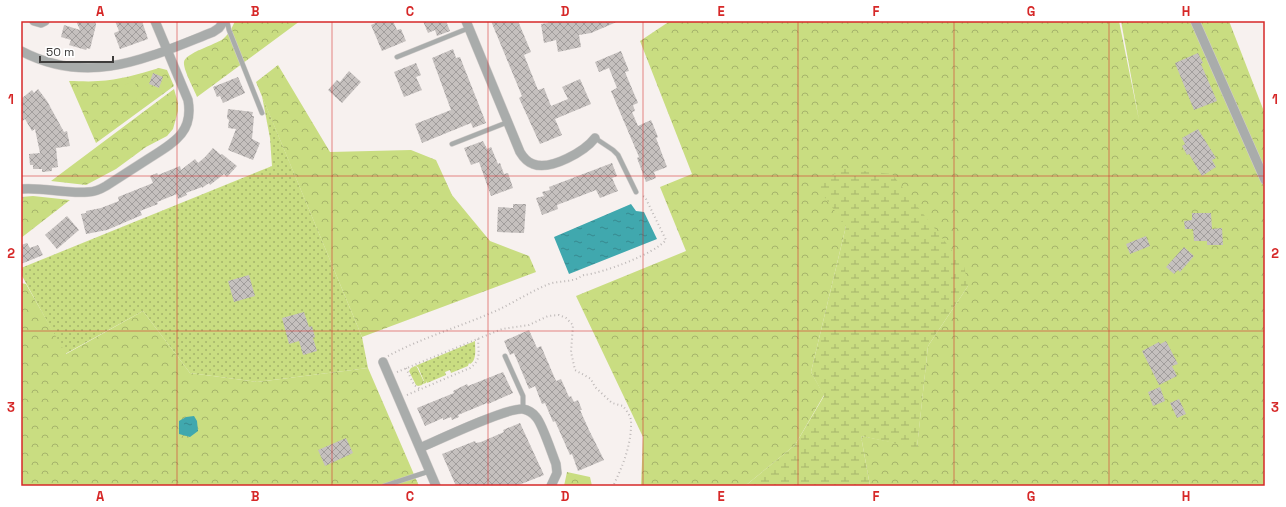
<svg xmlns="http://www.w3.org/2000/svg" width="1286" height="507" viewBox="0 0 1286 507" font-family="'Space Grotesk',sans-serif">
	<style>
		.grass { fill: url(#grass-dots) }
		.forest { fill: url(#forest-crowns) }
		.wetland { fill: url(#wetland-marsh) }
		.garden { fill: #c9dd81 }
		.water { fill: url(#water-ripples) }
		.building { fill: url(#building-cross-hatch) }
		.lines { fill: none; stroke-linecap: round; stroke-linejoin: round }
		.service-casing { stroke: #d2cdcb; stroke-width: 5.5 }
		.minor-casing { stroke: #d2cdcb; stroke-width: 10 }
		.path { stroke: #beb9b8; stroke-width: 2; stroke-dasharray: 1 3; stroke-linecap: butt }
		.service { stroke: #a9acab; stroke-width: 4.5 }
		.minor { stroke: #a9acab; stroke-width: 9 }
		.grid { fill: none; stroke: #d62828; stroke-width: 1; stroke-opacity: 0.55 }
		.neatline { fill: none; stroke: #d62828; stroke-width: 1.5 }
		.grid-label { font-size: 13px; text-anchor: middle; font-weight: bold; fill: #d62828 }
	</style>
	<defs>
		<pattern id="grass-dots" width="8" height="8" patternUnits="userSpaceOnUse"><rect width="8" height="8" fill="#c9dd81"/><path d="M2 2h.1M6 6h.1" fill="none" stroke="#a5b46b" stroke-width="1.8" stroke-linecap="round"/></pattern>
		<pattern id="forest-crowns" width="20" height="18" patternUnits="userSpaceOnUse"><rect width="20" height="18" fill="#c9dd81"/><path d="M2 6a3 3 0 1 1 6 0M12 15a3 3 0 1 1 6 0" fill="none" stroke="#a5b46b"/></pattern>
		<pattern id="wetland-marsh" width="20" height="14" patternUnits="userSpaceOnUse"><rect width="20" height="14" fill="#c9dd81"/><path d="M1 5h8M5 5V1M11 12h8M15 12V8" fill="none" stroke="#a5b46b"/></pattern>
		<pattern id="water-ripples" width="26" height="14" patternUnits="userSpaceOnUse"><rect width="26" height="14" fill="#40a8ae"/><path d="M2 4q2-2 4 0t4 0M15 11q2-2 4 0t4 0" fill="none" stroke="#378a8f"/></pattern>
		<pattern id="building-cross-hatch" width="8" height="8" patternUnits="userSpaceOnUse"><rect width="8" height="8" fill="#c5c0be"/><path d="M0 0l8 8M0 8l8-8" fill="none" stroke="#a19d9c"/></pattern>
	</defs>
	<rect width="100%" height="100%" fill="#f7f1ef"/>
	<!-- grass -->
	<path class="grass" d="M262 96 362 337 368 368 257 382 190 373 143 311 65 354 21 274V268L272 166 270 138Z
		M475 341C475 349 477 360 470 364L469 363 468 366 451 373 450 370 445 372 446 375 427 383 426 381V383L423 384 424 381 418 367 415 366Z"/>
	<!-- forest -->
	<path class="forest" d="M235 21H300L197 97C194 89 183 70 184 62 185 53 215 45 223 39 229 34 232 28 235 21Z
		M670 21H1119L1139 120 1121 21H1229L1265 114V486H870L861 436 917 447 928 346 968 286 846 226 811 372 824 395 795 445 745 486H641L643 437 576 296 686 251 660 187 692 174 640 41Z
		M278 65 330 152 411 150 436 160 452 195 490 241 529 256 536 272 362 337 256 82Z
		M159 68 167 70 174 86 96 143 69 81C79 81 88 82 98 81 119 80 139 74 159 68Z
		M174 89 178 103V111L173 129 167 136 146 147 116 169 86 185 51 181Z
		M33 196 70 200 21 238V197Z
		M21 283 26 284 66 354 143 311 190 373 257 382 368 368 419 486H21Z
		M415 366 417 367 424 382 422 385 418 386 416 385 409 371 411 368Z
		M567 472 590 477 592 486H564Z"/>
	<!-- wetland -->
	<path class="wetland" d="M844 169 892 174 964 266 968 286 928 346 917 448 861 436 870 486H745L795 445 824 396 811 372 846 226 815 184Z"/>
	<!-- garden -->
	<path class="garden" d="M134 81 141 97 132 101 124 85Z"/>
	<!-- water -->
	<path class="water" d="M631 204 636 211 644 212 657 239 569 274 554 237Z
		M194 416 197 421 198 431 190 437 179 434V421L186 417Z"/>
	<!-- building -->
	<path class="building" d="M76 21H95L96 25 90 49 87 48 86 50 69 45 71 40 61 37 64 25 80 30Z
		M115 21H142L148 39 120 49 114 33 119 31Z
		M380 21H393L397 30 401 29 406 41 382 51 371 25Z
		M423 21H446L450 31 437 36 435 30 428 33Z
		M491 21H518L531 52 524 55 538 90 544 88 551 106 568 99 562 87 580 79 591 104 555 119 562 135 540 144 519 98 522 96Z
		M548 21H619L591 33 579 35 581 47 558 52 556 40 544 43 541 24 548 23Z
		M453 49 456 58 460 57 486 123 473 128 471 123 422 143 415 124 451 110 432 58Z
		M621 51 629 71 625 72 638 103 633 105 635 111 632 112 638 126 651 120 658 137 656 138 667 167 654 172 656 178 646 182 637 158 639 157 611 91 617 88 609 68 599 72 595 62Z
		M1198 53 1203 63 1201 64 1217 101 1194 110 1175 63Z
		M416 63 421 75 416 77 422 90 404 97 394 72Z
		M349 71 361 82 342 103 328 90 337 80 340 82Z
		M153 73 163 77 159 88 149 84Z
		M238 77 245 93 223 103 220 96 217 97 213 87Z
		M38 89 47 101 64 132 67 131 70 146 56 148 58 167 52 168V171L42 172V169H33V165H30L29 154 40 153 35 129 32 131 25 119 21 122V99L32 90 34 93Z
		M228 109 253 112 252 116H254L252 139 260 143 253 160 228 150 236 129 228 128 229 120 227 118Z
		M1198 129 1216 158 1212 160 1216 167 1202 176 1189 154 1187 155 1182 146 1185 144 1182 138Z
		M483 141 487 149 491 147 498 164 500 163 504 174 508 173 513 188 491 196 479 162 471 165 464 148Z
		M213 148 221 155 222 154 237 166 227 177 224 174 210 185 209 183 202 188V187L186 193 187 195 178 199 177 194 157 202 158 204 140 211 142 215 107 230 86 234 81 214 86 213V211L101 208 119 201 118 197 153 183 150 176 157 173 158 175 180 166 181 170 195 159 198 163 205 157Z
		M612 163 617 176 612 178 618 191 600 198 596 190 557 205 558 209 542 215 536 198 544 196 542 192 550 190 549 187Z
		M513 204H526L524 233 497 232 498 207 513 208Z
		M1192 213H1211L1212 229 1222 228 1223 245H1207V241H1194L1193 229H1185L1184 221 1192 220Z
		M67 216 79 230 57 249 45 235Z
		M1146 236 1150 246 1130 254 1126 244Z
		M27 243 30 248 38 245 43 255 21 264V245Z
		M1184 247 1194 256 1180 272 1178 270 1174 274 1166 267Z
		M249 275 255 296 234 302 228 281Z
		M304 312 309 327 312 326 315 337 313 338 317 351 303 355 299 341 289 344 282 318Z
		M529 330 537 348 541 346 556 381 561 379 569 397 571 396 574 402 578 400 582 410H580L589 430 604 460 578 471 572 454 570 455 555 421 553 422 545 403 542 404 535 386 529 389 514 353 510 355 504 341Z
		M1166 341 1178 364 1172 366 1177 376 1159 385 1142 351 1159 342 1160 344Z
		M503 372 513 393 488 404 487 403 458 415 459 417 452 420 451 417 443 420V418L425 426 417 408 454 393 453 391 467 384 468 386Z
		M1160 387 1165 401 1153 406 1148 392Z
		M1179 399 1186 414 1177 418 1170 403Z
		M520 423 544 475 516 486H456L442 454 475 441 476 443 481 442 504 432 503 430Z
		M346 438 353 453 325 466 318 450Z"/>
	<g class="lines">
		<!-- service casing -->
		<g class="service-casing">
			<path id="service" d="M227 21 229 30 262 113
				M397 57 469 28
				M595 138 613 150 618 155 636 192
				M452 144 508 122
				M505 356 523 396V409
				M384 486 430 471"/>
		</g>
		<!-- minor casing -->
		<g class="minor-casing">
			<path id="minor" d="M34 21 41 23 45 21
				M466 21 520 152C523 157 527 162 533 164 551 171 585 151 595 138
				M1195 21 1265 180
				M21 51C90 87 147 58 213 32L219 28 224 21
				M21 189C43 187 66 194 88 192 94 192 101 189 106 186 120 177 134 168 148 159 173 143 194 133 188 100L155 21
				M383 362 436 486
				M420 448C438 440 508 407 523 409 528 410 533 413 536 417 542 423 552 454 556 464L557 473 551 486"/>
		</g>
		<!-- path -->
		<path class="path" d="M21 214 23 197
			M388 356C423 337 463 326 500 309 516 301 532 291 549 284 558 281 567 282 576 279 579 278 581 276 584 275 603 273 654 254 666 240L645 197 641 195
			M406 368 414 385 420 389
			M397 372 502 329 529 325 548 316 559 315 566 318 573 325 571 352 575 370 591 379 595 387 612 403 623 406C626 410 630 415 631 420 632 443 623 466 613 486
			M407 395 470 368C482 360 478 351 478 338"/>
		<!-- service -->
		<use href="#service" class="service"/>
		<!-- minor -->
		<use href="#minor" class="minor"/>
	</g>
	<!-- grid -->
	<path class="grid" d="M177 21V486M332 21V486M488 21V486M643 21V486M798 21V486M954 21V486M1109 21V486M21 176H1265M21 331H1265"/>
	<!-- border -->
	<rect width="1286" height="507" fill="none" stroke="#ffffff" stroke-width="44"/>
	<!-- scale -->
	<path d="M40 56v6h73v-6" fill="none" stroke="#3e3c3b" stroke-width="2"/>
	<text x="46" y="56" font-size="12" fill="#3e3c3b" stroke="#ffffff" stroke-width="3" paint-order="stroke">50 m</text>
	<rect x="22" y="22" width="1242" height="463" class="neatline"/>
	<g class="grid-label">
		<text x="100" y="16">A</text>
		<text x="255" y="16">B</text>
		<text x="410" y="16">C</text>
		<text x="565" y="16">D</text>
		<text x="721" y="16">E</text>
		<text x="876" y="16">F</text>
		<text x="1031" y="16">G</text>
		<text x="1186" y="16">H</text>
		<text x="11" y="104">1</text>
		<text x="1275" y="104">1</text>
		<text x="11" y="258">2</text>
		<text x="1275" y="258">2</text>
		<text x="11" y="412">3</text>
		<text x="1275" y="412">3</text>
		<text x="100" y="501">A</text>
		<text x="255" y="501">B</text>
		<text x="410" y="501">C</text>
		<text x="565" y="501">D</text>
		<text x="721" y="501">E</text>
		<text x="876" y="501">F</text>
		<text x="1031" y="501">G</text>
		<text x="1186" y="501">H</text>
	</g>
</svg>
